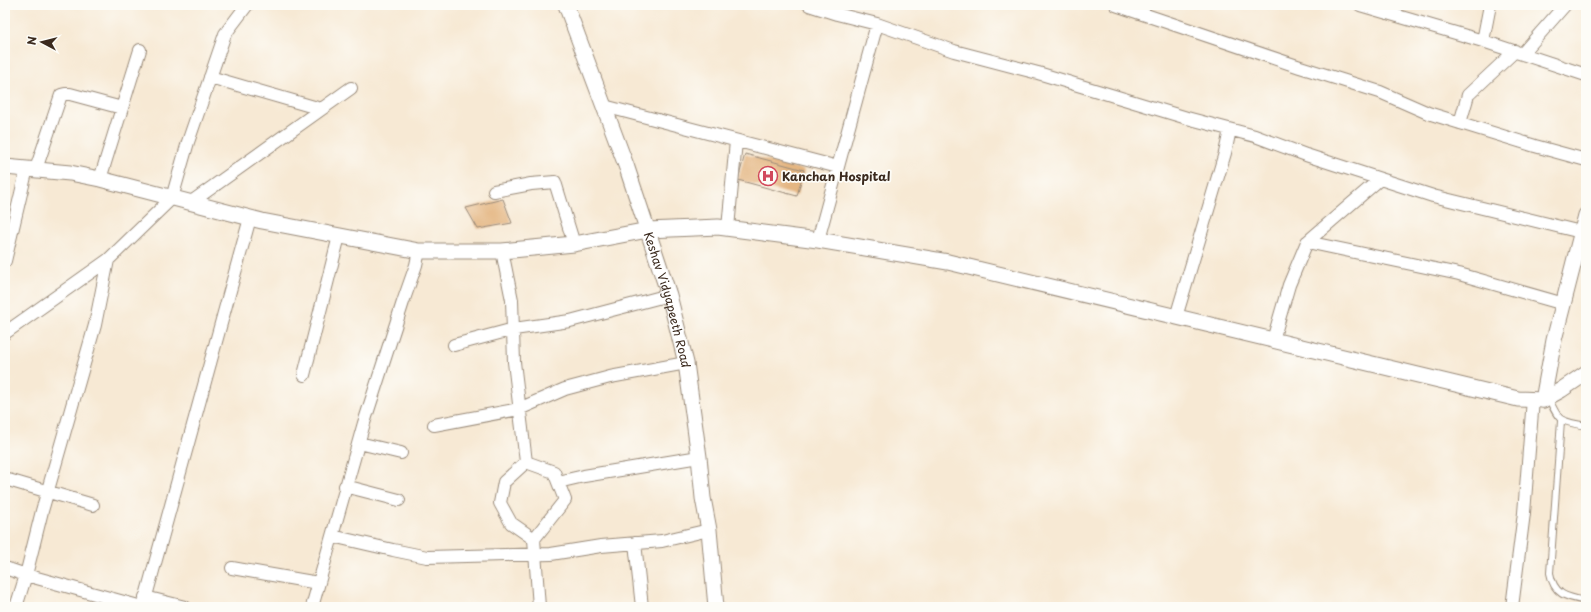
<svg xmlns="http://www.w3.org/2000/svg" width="1591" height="612" viewBox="0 0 1591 612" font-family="'Playpen Sans',sans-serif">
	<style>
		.building { fill: #e4b682 }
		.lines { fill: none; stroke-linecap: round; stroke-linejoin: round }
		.service-casing { stroke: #998a79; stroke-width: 8 }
		.minor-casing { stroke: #998a79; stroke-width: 14 }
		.tertiary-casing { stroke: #998a79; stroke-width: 17 }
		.service { stroke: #fff; stroke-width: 6 }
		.minor { stroke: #fff; stroke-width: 12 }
		.tertiary { stroke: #fff; stroke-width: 15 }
		.labels { text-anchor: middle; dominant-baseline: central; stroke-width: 3.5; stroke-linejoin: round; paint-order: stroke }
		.poi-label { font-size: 12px; font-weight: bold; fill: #3b2a1e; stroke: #fdfcf7; text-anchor: start }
		.street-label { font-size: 12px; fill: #3b2a1e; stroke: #fdfcf7 }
	</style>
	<rect width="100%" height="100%" fill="#fdfcf7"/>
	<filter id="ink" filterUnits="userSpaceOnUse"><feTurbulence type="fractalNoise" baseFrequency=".025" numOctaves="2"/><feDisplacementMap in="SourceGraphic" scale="8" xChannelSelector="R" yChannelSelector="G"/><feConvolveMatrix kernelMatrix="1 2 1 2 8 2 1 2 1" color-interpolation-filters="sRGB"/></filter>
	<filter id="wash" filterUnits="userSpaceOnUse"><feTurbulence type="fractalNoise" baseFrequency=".012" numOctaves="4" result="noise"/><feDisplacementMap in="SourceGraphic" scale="16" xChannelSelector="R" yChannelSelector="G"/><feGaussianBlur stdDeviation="0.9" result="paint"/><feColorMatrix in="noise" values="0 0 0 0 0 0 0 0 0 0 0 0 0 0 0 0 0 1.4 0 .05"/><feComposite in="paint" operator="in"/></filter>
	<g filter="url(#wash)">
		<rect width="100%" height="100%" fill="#f7e9d4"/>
		<g id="blocks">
			<!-- building -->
			<path class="building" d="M745 154 804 170 797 196 738 180Z
				M503 199 512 223 478 229 466 208Z"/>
		</g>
	</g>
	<g filter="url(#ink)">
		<use href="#blocks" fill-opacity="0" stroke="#998a79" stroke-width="1"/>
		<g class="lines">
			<!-- service casing -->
			<g class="service-casing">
				<path id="service" d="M1548 397C1560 423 1558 420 1586 426
					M1561 421 1550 573C1554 595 1566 597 1586 601"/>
			</g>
			<!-- minor casing -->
			<g class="minor-casing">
				<path id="minor" d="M809 5 837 14 877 24 954 51 1038 73 1187 118 1255 136 1306 155 1433 196 1581 232
					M1116 5 1300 67 1380 92 1428 113 1535 146 1586 160
					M1360 5 1483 41
					M1490 5 1483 41 1586 75
					M1522 54 1565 5
					M210 77 321 109
					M604 106 838 167
					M1460 123 1468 95 1515 51
					M36 169 61 95 65 94H70L122 108
					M100 179 140 50
					M494 191 531 184 555 182 574 244
					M190 203 351 88
					M728 228 736 141
					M818 240 877 24
					M1307 242 1380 179
					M502 251 512 300 514 362 526 462 554 472 565 500 534 539 539 607
					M5 261 27 168
					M1176 317 1225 153 1230 130
					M5 333 108 260 172 198 188 142 225 34 247 5
					M1273 340 1289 285 1307 242 1459 274 1564 304
					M454 345 514 329 570 321 669 295
					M304 375 339 236
					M434 425 519 409 565 389 610 377 686 363
					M359 443 401 453
					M526 462 504 482 500 503 511 523 534 539
					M5 479 93 505
					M558 482 584 476 699 457
					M345 486 399 500
					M332 536 393 550 427 557 551 554 601 546 662 541 709 530
					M635 543 642 607
					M5 568 26 575 142 607
					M232 568 318 583
					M145 597 185 607
					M16 607 26 575 42 511 95 325 108 260
					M143 607 250 218
					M312 607 364 423 403 302 416 265 419 251
					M1512 607 1524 513 1533 399"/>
			</g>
			<!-- tertiary casing -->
			<g class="tertiary-casing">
				<g id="tertiary">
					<path id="s1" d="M566 5 627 168 669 295 686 363 699 457 703 498 709 530 716 607"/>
					<path d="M5 167 70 173 100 179 262 221 419 251H502L574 244 648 230 718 227 818 240 948 262 1518 399 1543 400 1561 390 1586 373"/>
					<path d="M1543 400 1554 340 1586 215"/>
				</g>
			</g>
			<!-- service -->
			<use href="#service" class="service"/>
			<!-- minor -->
			<use href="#minor" class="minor"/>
			<!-- tertiary -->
			<use href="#tertiary" class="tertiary"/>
		</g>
	</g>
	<!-- icons -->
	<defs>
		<g id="hospital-ring" transform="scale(1)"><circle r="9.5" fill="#fdfcf7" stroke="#d1495b" stroke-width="1.5"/><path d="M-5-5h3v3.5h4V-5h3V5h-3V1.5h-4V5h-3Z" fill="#d1495b"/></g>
	</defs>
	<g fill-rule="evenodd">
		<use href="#hospital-ring" x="768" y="176"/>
	</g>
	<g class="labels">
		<!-- poi labels -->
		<g class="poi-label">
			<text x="782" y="176">Kanchan Hospital</text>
		</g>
		<!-- street labels -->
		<g class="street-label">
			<text stroke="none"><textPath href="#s1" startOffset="312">Keshav Vidyapeeth Road</textPath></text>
		</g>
	</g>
	<!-- margin -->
	<rect width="1591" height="612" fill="none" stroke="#fdfcf7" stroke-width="20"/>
	<!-- north arrow -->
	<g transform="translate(42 42) rotate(277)" stroke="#fdfcf7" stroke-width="3" paint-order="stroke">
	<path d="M0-3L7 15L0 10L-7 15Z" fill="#3b2a1e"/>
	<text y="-6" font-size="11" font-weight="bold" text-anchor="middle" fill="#3b2a1e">N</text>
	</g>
</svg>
